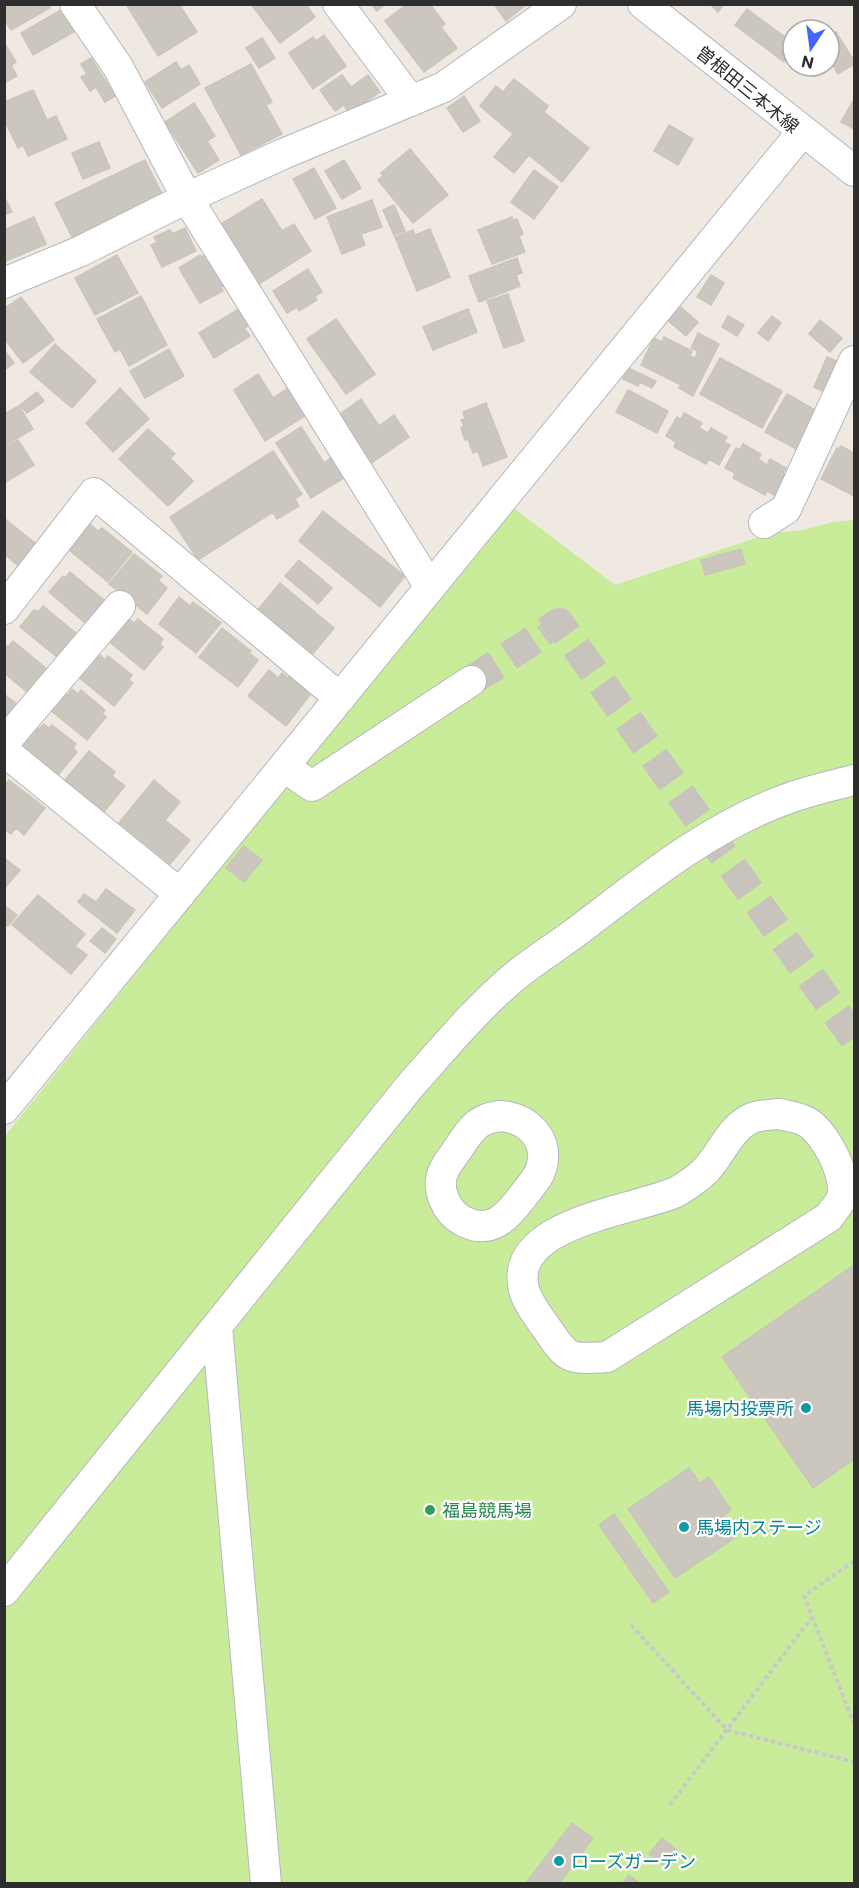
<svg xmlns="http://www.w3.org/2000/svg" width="859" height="1888" viewBox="0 0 859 1888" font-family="Commissioner,'Noto Sans JP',sans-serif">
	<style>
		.pitch { fill: #c9ec9a }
		.building { fill: #cbc7bf; stroke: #cbc5ba; stroke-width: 1.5 }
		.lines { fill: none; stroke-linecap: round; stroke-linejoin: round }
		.minor-tunnel { stroke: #c8c4bd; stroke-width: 30; stroke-dasharray: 30 15; stroke-linecap: butt }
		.minor-casing { stroke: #b4b7c1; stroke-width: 32 }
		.path { stroke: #c9c9c9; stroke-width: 4; stroke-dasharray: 4.5 3; stroke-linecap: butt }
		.minor { stroke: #fff; stroke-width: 30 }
		.culture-dot { fill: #0f9aa8; stroke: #fff; stroke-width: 2 }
		.leisure-dot { fill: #2e9e5b; stroke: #fff; stroke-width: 2 }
		.labels { text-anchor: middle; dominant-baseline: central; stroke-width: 4.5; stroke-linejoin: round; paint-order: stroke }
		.street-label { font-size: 18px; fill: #2e2e2e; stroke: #fff }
		.culture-label { font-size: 18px; fill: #0d838f; stroke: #fff; text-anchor: start }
		.leisure-label { font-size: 18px; fill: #27864d; stroke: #fff; text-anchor: start }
	</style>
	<rect width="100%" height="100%" fill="#efe9e1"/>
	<!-- pitch -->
	<path class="pitch" d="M511 506 615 585 771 533 802 530 833 522 854 520V1883L5 1884V1136Z"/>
	<!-- building -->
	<path class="building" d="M4 4H48L50 8 11 30 4 19Z
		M126 4H179L197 32 158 56Z
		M251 4H306L315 17 280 43Z
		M371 4H385L377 11Z
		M407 4H430L445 24 441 27 457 48 424 72 385 21Z
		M494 4H527L506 21Z
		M710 4H724L718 12Z
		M747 9 793 43V50L784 62 735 25Z
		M61 10 74 32 33 55 21 33Z
		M836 32 854 61V64L838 74 829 59V36Z
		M324 35 346 66 313 89 289 53 313 37 316 41Z
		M262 38 275 58 259 68 246 48Z
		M6 46 16 62 11 65 17 76 4 83V47Z
		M91 58 115 96 105 102 96 87 90 91 81 77 87 74 81 64Z
		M176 62 181 70 189 65 200 84 162 108 145 82Z
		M251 64 272 102 266 105 282 134 241 155 205 88Z
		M342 75 351 87 368 75 380 92 349 113 344 105 335 111 320 90Z
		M514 79 548 106 544 112 589 148 562 182 529 155 514 173 494 157 513 134 480 106 496 86 503 92Z
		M33 90 47 120 56 116 67 139 28 156 23 145 18 148 4 119V102Z
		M464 96 480 121 463 132 447 108Z
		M854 99V129L841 122Z
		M194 103 215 136 207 141 219 160 198 173 165 122Z
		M669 125 693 139 678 165 654 151Z
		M99 142 110 168 83 179 72 153Z
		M410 149 448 195 413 223 378 180 383 176 381 173Z
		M145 160 162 194 72 237 55 203Z
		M344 160 361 188 342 199 325 171Z
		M314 168 336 208 315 219 293 179Z
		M534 170 558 187 534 219 511 202Z
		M4 196 12 212 4 215Z
		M262 199 282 231 294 224 311 251 256 286 218 226Z
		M372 200 382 227 361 234 365 245 342 254 327 217Z
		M394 205 405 231 394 235 383 210Z
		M34 217 46 244 4 262V230Z
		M512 217 513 220 517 219 523 234 519 236 525 252 492 264 478 230Z
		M185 228 196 251 162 267 151 245 157 242 154 237 170 230 172 234Z
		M430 229 450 277 417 291 395 237 413 230 415 235Z
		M117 255 138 293 95 315 75 278Z
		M200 255 201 257 205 255 224 286 221 287 223 291 200 303 179 268Z
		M517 258 522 273 516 275 520 286 479 302 469 276Z
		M308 269 322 292 315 296 317 300 299 311 297 307 287 313 273 291Z
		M711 275 724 283 711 305 697 297Z
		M508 294 524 341 504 348 487 301Z
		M141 296 167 345 129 366 120 349 115 352 97 319Z
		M21 297 54 340 23 363 4 338V309Z
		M677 304 698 322 686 336 665 318Z
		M468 309 477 332 433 350 423 327Z
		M237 310 248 326 244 328 250 336 214 358 199 333Z
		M728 316 744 325 737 336 722 327Z
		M772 316 781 323 768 341 758 333Z
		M336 319 375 374 346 394 307 339Z
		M820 320 842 338 830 352 809 334Z
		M698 333 719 344 693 396 679 388 681 385 641 365 654 338 662 342 664 337 692 351 690 356 695 358 698 351 691 348Z
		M55 344 96 381 72 408 30 372Z
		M169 349 184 376 145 398 130 371Z
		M4 350 14 363 4 370Z
		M827 357 839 362 826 393 814 387Z
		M720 358 782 391 762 428 700 394Z
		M628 368 656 381 652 388 640 382 638 386 623 379Z
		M258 374 273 398 290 387 308 414 265 441 234 390Z
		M120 388 149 419 113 452 86 423Z
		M628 390 668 411 657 433 616 412Z
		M37 392 44 401 27 413 20 405Z
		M787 394 817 411 796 449 765 432Z
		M361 399 379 426 394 415 409 437 370 464 336 417Z
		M486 403 507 457 483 466 478 451 473 453 468 439 465 440 461 428 464 426 461 420 465 419 463 412Z
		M19 406 33 429 4 446V414Z
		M684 413 702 423 699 428 708 433 711 428 727 437 724 442 730 445 719 465 709 459 706 464 674 447 676 442 666 436 677 417 681 419Z
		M301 427 324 463 331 458 344 478 311 498 276 443Z
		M148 429 175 454 170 458 193 481 168 506 119 459Z
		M18 440 34 465 4 483V448Z
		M743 444 761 454 758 459 767 465 770 459 786 468 783 473 789 477 778 497 767 491 765 495 733 478 735 473 725 468 736 448 740 450Z
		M841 446 854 453 853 456 854 457V496L821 479 837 448 839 449Z
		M273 451 302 494 295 499 299 506 277 519 273 512 198 560 170 517Z
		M323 511 405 576 380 607 299 541Z
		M4 518 36 544 21 568 4 554Z
		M90 524 98 531 102 528 132 552 108 582 69 550Z
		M741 549 745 564 705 575 701 560Z
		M134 554 162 576 158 580 167 588 147 614 109 584Z
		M299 560 332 588 318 604 285 576Z
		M70 572 104 600 85 623 49 592 63 576 65 578Z
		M280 583 334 628 311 656 257 611Z
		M179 597 190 606 193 602 221 623 196 653 159 624Z
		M43 606 77 634 57 657 20 627 34 610 38 612Z
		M565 609 577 626 550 644 538 627Z
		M129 619 134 623 138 619 163 639 160 644 163 647 144 670 107 640 121 622 124 625Z
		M222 628 251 651 249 653 258 660 238 687 199 657Z
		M13 641 47 669 27 692 4 673V645L8 647Z
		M100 655 105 660 108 656 132 675 129 680 133 683 114 706 77 676 91 658 95 661Z
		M490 655 503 678 474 695 461 672Z
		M269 670 278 678 282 673 288 678 291 675 309 689 306 692 310 695 286 726 248 696Z
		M72 689 78 694 81 690 105 710 102 713 106 717 87 740 50 710 64 693 68 695Z
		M4 694 18 705 4 721Z
		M44 724 49 728 52 725 76 744 73 748 77 752 58 775 21 745 36 727 39 729Z
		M89 751 115 772 112 776 125 786 104 812 65 780Z
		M9 780 45 808 24 835 16 828 11 834 4 829V786Z
		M154 780 180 802 165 820 190 840 170 864 119 823Z
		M244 846 262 860 244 882 226 868Z
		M4 858 20 870 4 889Z
		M106 889 135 910 117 933 78 902 84 894 96 902Z
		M38 895 85 934 75 946 87 955 71 974 12 925Z
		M4 905 17 915 8 926 4 923Z
		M102 928 116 939 105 953 90 941Z
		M854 1265V1459L813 1488 722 1357Z
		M689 1468 700 1483 709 1477 731 1510 722 1517 736 1537 675 1578 628 1509Z
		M614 1514 669 1592 653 1603 599 1525Z
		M572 1823 593 1838 559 1884H525Z
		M662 1838 677 1850 664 1866 649 1854Z
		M629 1875 640 1884H622Z"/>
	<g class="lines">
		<!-- minor-tunnel -->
		<path class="minor-tunnel" d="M471 681 559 623 854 1038"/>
		<!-- minor casing -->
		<g class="minor-casing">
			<path id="minor" d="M75 4 118 67 187 198 430 587
				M338 4 411 101
				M643 4 854 171
				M4 283 81 251 187 198 283 154 444 87 561 4
				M764 523 786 509 854 361
				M4 609 94 493 340 698
				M4 743 120 606
				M4 751 180 894
				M284 767 312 786 471 681
				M4 1109 802 132
				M779 1114C788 1116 798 1117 807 1122 825 1133 848 1176 842 1197 840 1204 832 1211 829 1217L607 1357C566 1360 567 1358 545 1326 537 1315 528 1303 524 1290 507 1221 637 1211 678 1191 686 1186 697 1179 704 1172 721 1156 729 1128 752 1118 760 1115 770 1115 779 1114Z
				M501 1116C526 1118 548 1137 542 1165 540 1177 530 1186 523 1196 508 1216 491 1236 463 1221 446 1212 435 1188 444 1170 448 1162 454 1155 459 1147 465 1139 470 1129 479 1123 486 1118 493 1117 501 1116Z
				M217 1326 266 1884
				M4 1591 410 1086C443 1049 475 1010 514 977 536 959 561 944 584 926 646 879 710 827 784 800 807 791 831 786 854 780"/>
		</g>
		<!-- path -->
		<path class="path" d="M854 1561 804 1596 854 1724
			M631 1625 727 1730 854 1762
			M670 1805 812 1617"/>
		<!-- minor -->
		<use href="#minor" class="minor"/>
	</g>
	<!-- markers -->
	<g class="culture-dot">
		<circle cx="806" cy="1408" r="6"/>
		<circle cx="684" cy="1527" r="6"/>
		<circle cx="559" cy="1861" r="6"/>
	</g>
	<circle class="leisure-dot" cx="430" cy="1510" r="6"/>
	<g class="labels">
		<!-- street labels -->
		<g class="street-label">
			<text transform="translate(748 89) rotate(39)">曽根田三本木線</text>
		</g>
		<!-- culture labels -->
		<g class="culture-label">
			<text x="794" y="1408" text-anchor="end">馬場内投票所</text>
			<text x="696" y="1527">馬場内ステージ</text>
			<text x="571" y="1861">ローズガーデン</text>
		</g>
		<!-- leisure labels -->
		<g class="leisure-label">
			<text x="442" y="1510">福島競馬場</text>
		</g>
	</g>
	<!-- border -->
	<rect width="859" height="1888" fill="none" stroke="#2e2e2e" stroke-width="12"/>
	<!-- north arrow -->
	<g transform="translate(811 48) rotate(193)"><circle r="28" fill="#ffffff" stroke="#ababab" stroke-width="1.5"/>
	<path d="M0-4.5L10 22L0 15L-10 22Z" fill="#4264fb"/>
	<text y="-9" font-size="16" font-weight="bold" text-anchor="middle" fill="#2e2e2e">N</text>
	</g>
</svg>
